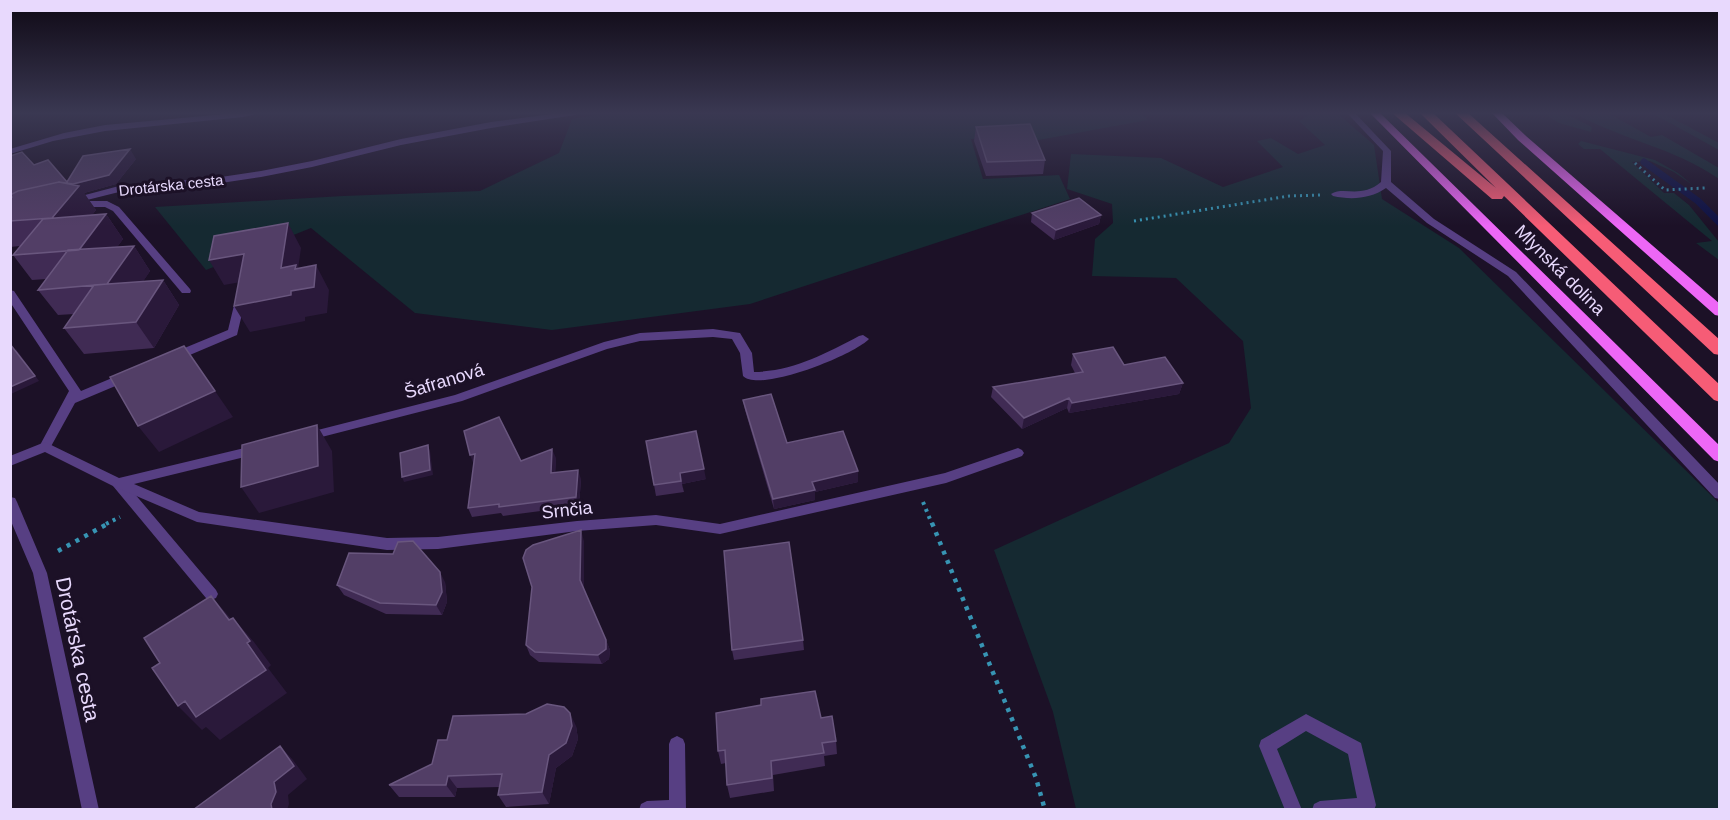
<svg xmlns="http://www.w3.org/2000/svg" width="1730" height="820" viewBox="0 0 1730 820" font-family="Helvetica,sans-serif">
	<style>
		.green { fill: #152931 }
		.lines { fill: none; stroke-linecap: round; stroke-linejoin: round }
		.stream { stroke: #0e1144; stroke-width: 7 }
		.path-far2 { stroke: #3794b3; stroke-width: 3; stroke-dasharray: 2 4; stroke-linecap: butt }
		.path-far1 { stroke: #3794b3; stroke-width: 4; stroke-dasharray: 3 4.5; stroke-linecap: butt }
		.path { stroke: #3794b3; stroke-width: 4.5; stroke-dasharray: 4 6; stroke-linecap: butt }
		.service { fill: #573f83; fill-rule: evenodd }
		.minor { fill: #573f83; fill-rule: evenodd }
		.primary { fill: #ed67f6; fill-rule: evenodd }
		.motorway { fill: #f65c76; fill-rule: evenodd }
		.wall { fill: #402b54 }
		.shaded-wall { fill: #2a193a }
		.building { fill: #523e66; stroke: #69567e; stroke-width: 1.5 }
		.labels { text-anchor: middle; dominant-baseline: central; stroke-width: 6; stroke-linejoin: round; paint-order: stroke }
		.far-street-label { font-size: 15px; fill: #e8d9fd; stroke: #1c1127 }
		.street-label { font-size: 18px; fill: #e8d9fd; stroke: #1c1127 }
		.near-street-label { font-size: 21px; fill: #e8d9fd; stroke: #1c1127 }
	</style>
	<rect width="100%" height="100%" fill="#1c1127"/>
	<!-- green -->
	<path class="green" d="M614 112H1140L1148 120 1033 141 1030 137 971 139 983 179 1059 175 1070 199 750 304 552 330 415 313 311 228 206 270 155 207 343 196 480 191 559 153 572 119Z
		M1313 112H1336L1374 145 1382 199 1459 248 1719 503V809H1076L1053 712 994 550 1229 443 1251 408 1243 341 1176 278 1092 276 1095 239 1113 223 1112 204 1067 189 1071 154 1161 158 1223 187 1283 167 1257 141 1271 138 1298 154 1325 145 1299 121Z
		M1541 112H1562L1592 127 1591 132 1559 123Z
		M1572 112H1606L1651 137 1662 135 1719 168V179C1673 147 1619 139 1572 112Z
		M1650 112H1661L1719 143V150Z
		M1581 141 1655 160 1678 173 1694 186 1674 172 1650 161 1632 162 1664 193H1674L1689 205 1719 242V260L1696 243 1712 241 1600 149H1584L1578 144Z"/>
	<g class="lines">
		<!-- stream -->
		<path class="stream" d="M1644 162 1698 201 1720 223"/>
		<!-- path-far2 -->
		<path class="path-far2" d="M1635 163 1665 190 1705 188
			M1134 221 1289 196 1321 195"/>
		<!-- path-far1 -->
		<path class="path-far1" d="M923 502 932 524
			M106 524 120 517"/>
		<!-- path -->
		<path class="path" d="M932 523 1036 778 1045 810
			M58 551 109 523"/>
		<!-- service -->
		<path class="service" d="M568 112 579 113 575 115 491 128 401 145 312 167 261 177 221 183 119 192 83 201H107L119 207 190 289 191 291 190 293H182L113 211 105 207H80L77 206 76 203H70L68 201 70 199 119 186 221 177 261 171 312 161 401 139 491 122Z
			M1346 112H1354L1391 151V182L1434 219 1516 272 1720 485V499L1715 498 1508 276 1427 223 1386 188C1370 199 1351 200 1333 196L1331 194C1344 186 1361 199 1381 182L1383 151Z
			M10 290 14 291 81 391 124 373H132L134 376 132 379 75 403 49 450H41L39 447 69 391 10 302Z
			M241 294 246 297 237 335 178 360H170L168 357 170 354 228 330 236 297Z
			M118 478 123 480 216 590 218 594 216 598 211 600 206 598 113 486 112 483 113 480Z
			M1306 714 1361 743 1376 805 1374 810H1312L1314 804 1320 801 1357 798 1348 754 1306 731 1277 749 1302 810H1285L1259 746 1261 740Z"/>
		<!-- minor -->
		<path class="minor" d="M248 112H265L243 117 105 131 53 141 10 154V149L20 146 64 133 105 125Z
			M713 329 740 333 752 353 754 372C793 371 825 354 859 336L863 335 869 339C854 355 760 393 743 376L740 353 732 339 713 337 640 341 607 349 462 401 306 441 302 440 300 437 302 434 306 433 455 395 604 342 640 333Z
			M45 442 119 478 257 445 261 447 263 450 261 453 134 484 199 512 387 538 438 537 577 521 656 515 720 524 945 473 1018 448 1022 450 1024 453 1022 456 946 483 720 534 656 525 577 531 438 549 387 550 197 522 113 486 45 452 10 466V456Z
			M10 497 15 498 17 502 47 573 99 810H82L33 573 10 519Z
			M677 736 683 739 685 744 686 810H639L641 804 647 801 669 800V744L671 739Z"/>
		<!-- primary -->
		<path class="primary" d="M1369 112H1379L1720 446V462L1714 460Z
			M1491 112H1501L1526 136 1720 304V316L1715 315 1518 140Z"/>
		<!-- motorway -->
		<path class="motorway" d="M1391 112H1404L1496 188 1419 112H1432L1720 385V402L1714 400 1504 196 1502 199H1492Z
			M1454 112H1467L1720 340V355L1714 354Z"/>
	</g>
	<!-- wall -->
	<path class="wall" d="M455 112H487L486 113H455Z
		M976 127 1045 160 1043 174 986 176 974 141Z
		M10 156 34 165 67 182 136 159 116 184 84 193 96 210 92 215 106 214 123 239 117 247 134 246 150 271 143 281 163 280 179 305 154 348 84 354 64 328 74 314 58 315 38 290 46 279 32 280 13 255 20 246 10 247Z
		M1032 213 1101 215 1099 224 1054 240 1031 222Z
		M1073 354 1124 365 1183 383 1179 394 1069 413 1067 408 1022 429 991 397 993 387 1075 373 1071 365Z
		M743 400 787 443 858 482 815 492V500L774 509 745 410Z
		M646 441 706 479 682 484 684 492 656 496Z
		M556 458 555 472 581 479 579 506 503 516 501 513 472 517 468 508 521 461Z
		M584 541V589L610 650 609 659 602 664 539 662 530 655 526 645 532 587Z
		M445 582 447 602 442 615 386 614 344 595 337 585Z
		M803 640 804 650 734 660 732 650Z
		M821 718 836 741 837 754 824 756 825 766 773 775 774 791 730 798 727 785 726 763 721 764 718 751Z
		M576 726 578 739 572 756 556 768 549 804 506 807 498 795 500 787 457 788 455 797H399L389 785Z"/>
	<!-- shaded-wall -->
	<path class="shaded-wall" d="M130 149 136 159 116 184 84 193 96 210 70 243 52 218 15 201 109 175Z
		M106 214 123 239 97 275 79 250Z
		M1101 215 1099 224 1054 240 1056 230Z
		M288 223 301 248 298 269 316 265 329 290 327 313 305 317V321L250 332 234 306 281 268Z
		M134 246 150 271 125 310 107 284Z
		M244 254 258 279 224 285 209 260Z
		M163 280 179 305 154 348 136 322Z
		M16 349 39 381 11 394 10 387Z
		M1183 383 1179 394 1069 413 1072 403Z
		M215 391 233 417 159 452 138 426Z
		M1069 398 1067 408 1022 429 1024 418Z
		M317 425 332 451 334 492 259 513 241 487Z
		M428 445 430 451 433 475 404 482 402 477Z
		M552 449 556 458 555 482 551 473Z
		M475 454 474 465 470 455Z
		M704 469 706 479 682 484 684 492 680 473Z
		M578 470 581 479 579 506 576 497Z
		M858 471V482L815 492V500L774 509 773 499 812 482Z
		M581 530 584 541V591L580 580Z
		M440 572 445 582 447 602 442 615 436 605Z
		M211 596 233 621V618L254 642 271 665 268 668 287 693 220 740 206 727 202 730 178 706 247 643Z
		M606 640 610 650 609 659 602 664 598 655Z
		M570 713 576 726 578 739 572 756 556 768 549 804 542 792 549 755Z
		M280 746 293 760 307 779 288 795 289 804 287 810H272L271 804Z
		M448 776 457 788 455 797 446 785Z"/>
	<!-- building -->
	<path class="building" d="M1030 124 1045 160 987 162 976 127Z
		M130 149 109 175 73 184 59 182 18 191 10 195V156L22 152 34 165 48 160 67 182 83 156Z
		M59 182 79 186 52 218 10 221V198L12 197 10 195 18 191Z
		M1079 198 1101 215 1056 230 1032 213Z
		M106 214 79 250 13 255 43 219Z
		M288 223 281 268 296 265 295 269 316 265 314 287 291 291V295L234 306 244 254 209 260 214 236Z
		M134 246 107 284 38 290 68 250Z
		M163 280 136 322 64 328 94 285Z
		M10 344 35 376 10 387Z
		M184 346 215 391 138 426 110 377Z
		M1113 347 1124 365 1165 357 1183 383 1072 403 1069 398 1024 418 993 387 1083 372 1073 354Z
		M771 394 787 443 843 431 858 471 812 482 815 490 773 499 743 400Z
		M499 417 521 461 552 449 551 473 578 470 576 497 499 507V504L468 508 475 454 470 455 464 431Z
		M317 425 318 466 241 487 242 445Z
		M696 431 704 469 680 473 681 481 654 485 646 441Z
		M428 445 430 470 402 477 400 453Z
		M581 530 580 580 606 640V649L598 655 535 652 526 645 532 587 523 558 526 550 533 545Z
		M413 541 440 572 442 592 436 605 380 603 337 585 349 553 393 554 398 542Z
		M789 542 803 640 732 650 724 551Z
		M211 596 229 620 233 618 250 641 247 643 266 670 196 717 185 701 178 706 152 668 160 663 144 638Z
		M815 691 821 718 832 716 836 741 822 743 824 753 771 761 772 778 727 785 725 750 718 751 716 713 761 705V699Z
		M547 704 564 707 570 713 572 726 566 743 549 755 542 792 498 795 502 774 448 776 446 785H389L432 764 438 740H447L453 716 526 714Z
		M280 746 294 766 274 782 276 792 271 804 272 810H193Z"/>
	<!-- sky -->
	<linearGradient id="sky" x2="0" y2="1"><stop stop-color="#0f0915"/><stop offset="0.5" stop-color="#3a3852"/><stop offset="1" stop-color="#3a3852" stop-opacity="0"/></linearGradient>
	<rect width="1730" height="226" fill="url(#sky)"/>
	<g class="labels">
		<!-- far-street labels -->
		<g class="far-street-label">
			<text transform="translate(171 185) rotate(-6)">Drotárska cesta</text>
		</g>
		<!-- street labels -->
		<g class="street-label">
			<text transform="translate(1560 270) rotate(45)">Mlynská dolina</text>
			<text transform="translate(444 381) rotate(-17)">Šafranová</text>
			<text transform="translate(567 510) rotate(-6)">Srnčia</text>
		</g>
		<!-- near-street labels -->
		<g class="near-street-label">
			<text transform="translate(78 649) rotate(78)">Drotárska cesta</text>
		</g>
	</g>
	<!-- border -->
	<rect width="1730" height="820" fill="none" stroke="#e8d9fd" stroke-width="24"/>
</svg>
